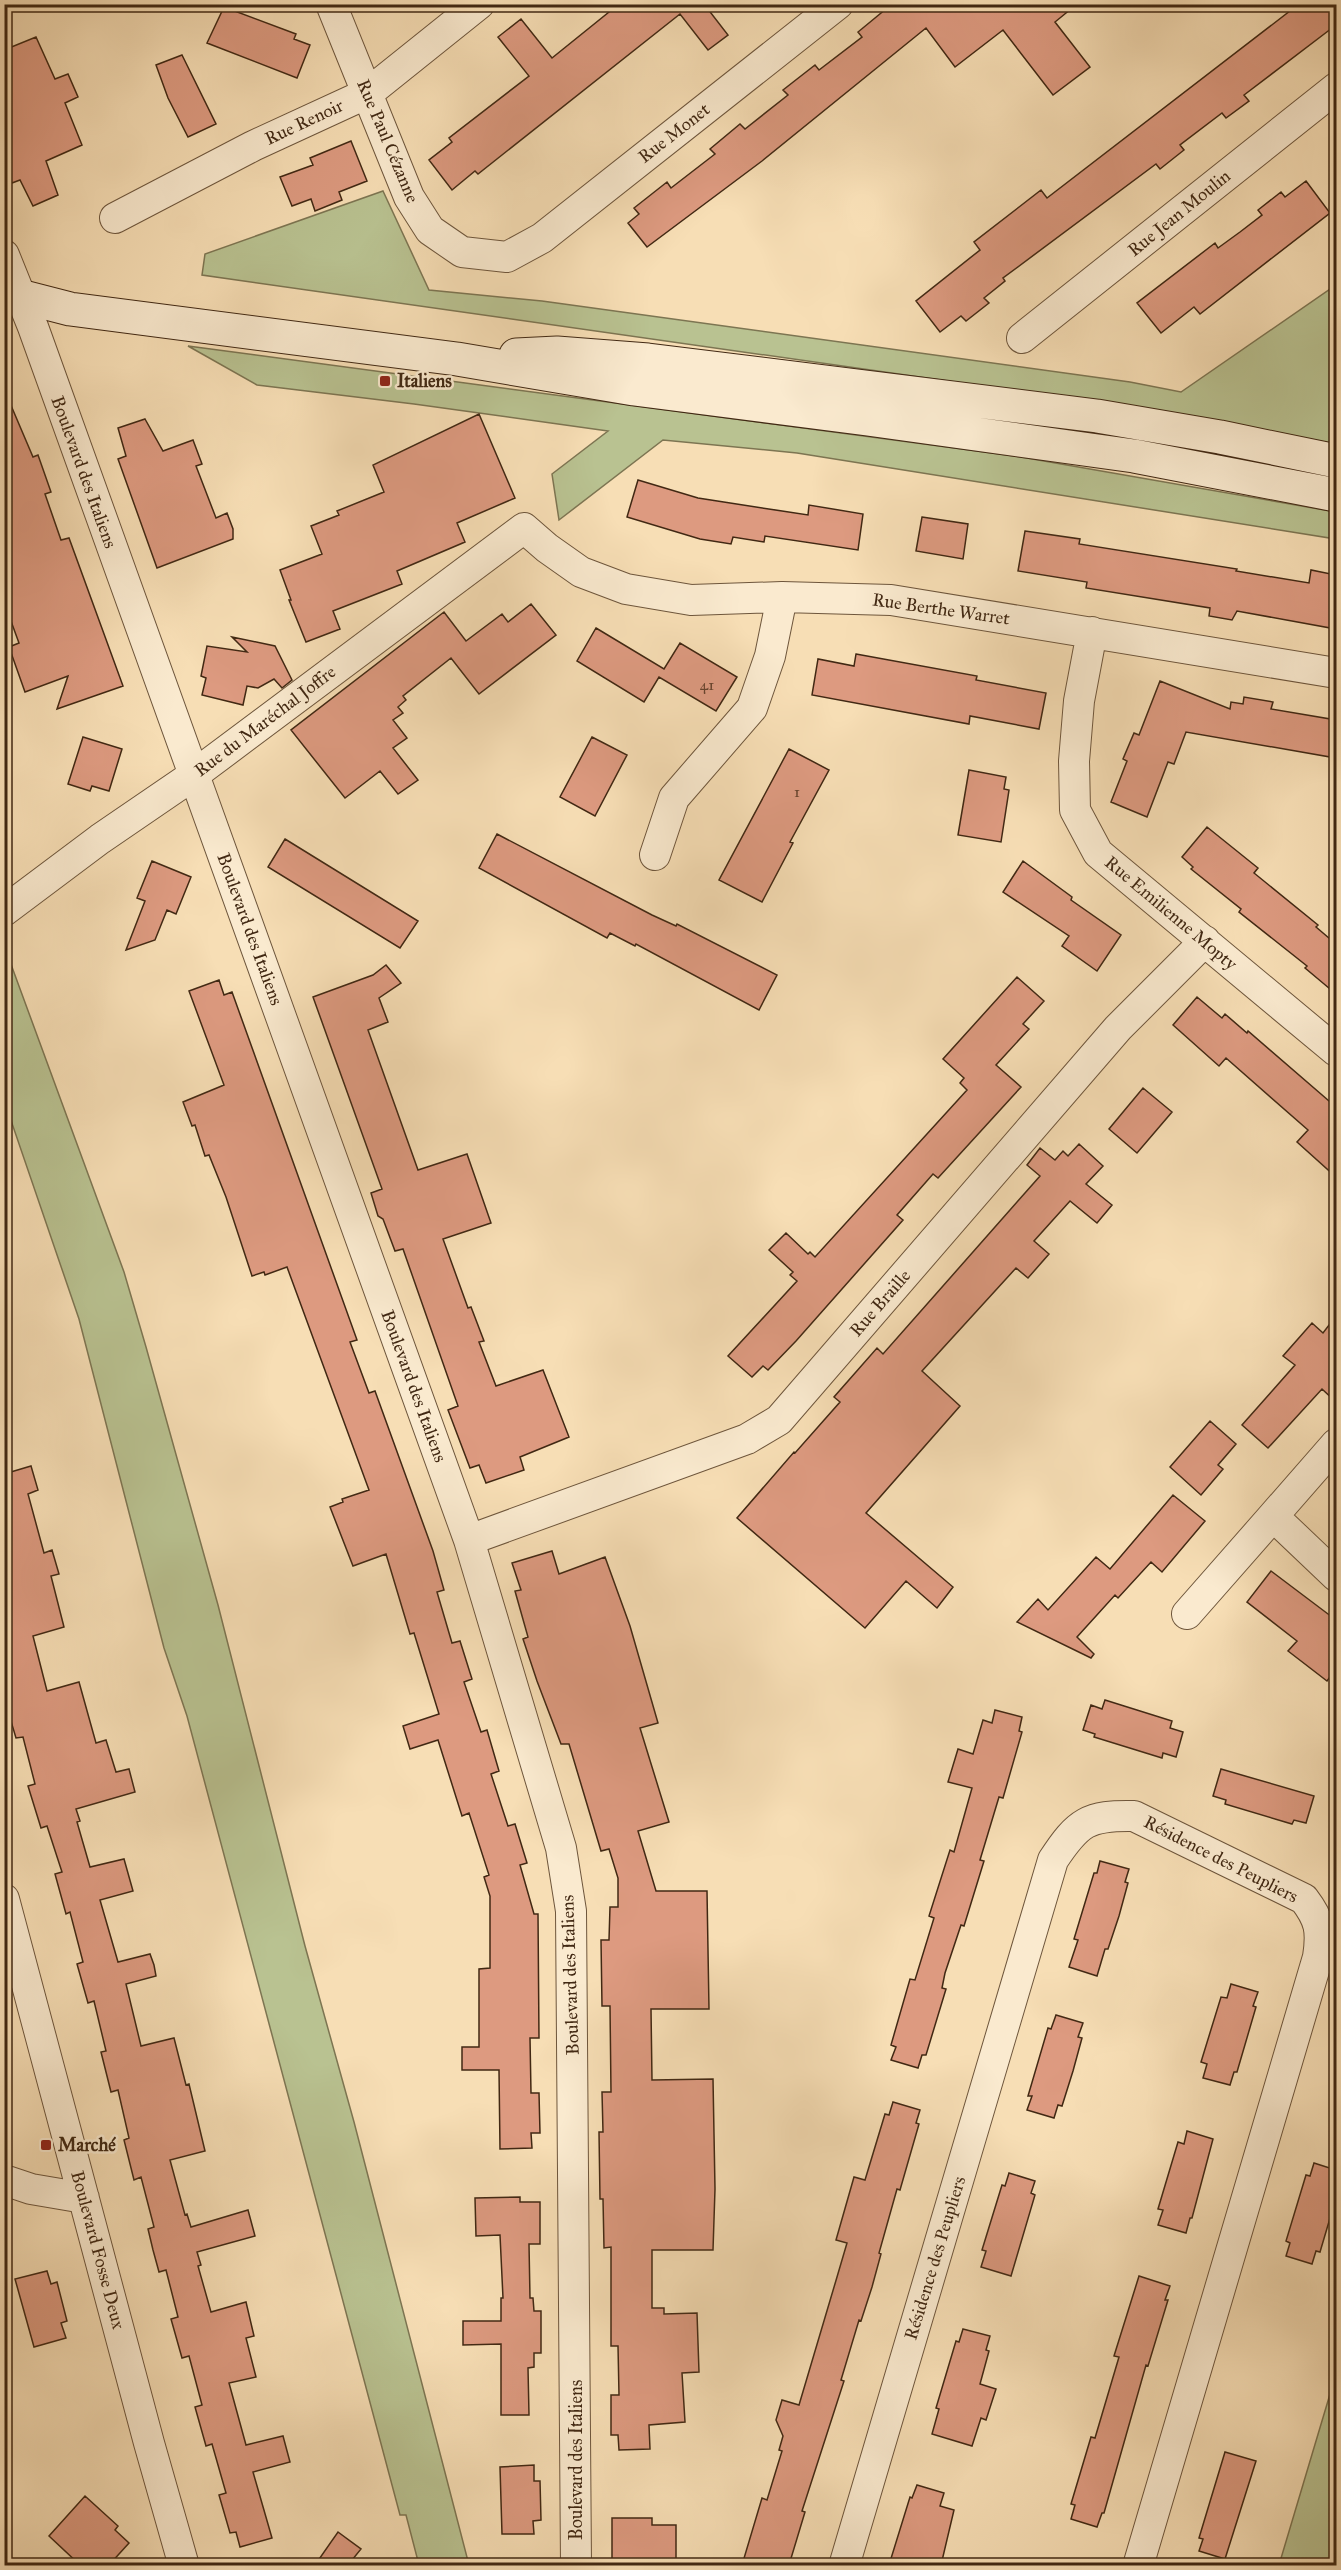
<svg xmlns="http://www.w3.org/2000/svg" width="1341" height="2570" viewBox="0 0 1341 2570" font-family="'IM FELL Great Primer',serif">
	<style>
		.green { fill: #b9c291; stroke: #7d7552; stroke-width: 1.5 }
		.building { fill: #dd9a80; stroke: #412813; stroke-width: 1.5 }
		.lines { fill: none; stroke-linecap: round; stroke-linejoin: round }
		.street-casing { stroke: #6e563c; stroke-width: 32 }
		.secondary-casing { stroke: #412813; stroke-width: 35 }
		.street { stroke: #faeacf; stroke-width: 30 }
		.secondary { stroke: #faeacf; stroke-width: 33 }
		.poi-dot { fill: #8f2418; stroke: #faeacf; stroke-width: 2 }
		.labels { text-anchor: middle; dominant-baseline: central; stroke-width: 5; stroke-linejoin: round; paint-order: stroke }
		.number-label { font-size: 15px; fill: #68442e }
		.street-label { font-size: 18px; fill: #412813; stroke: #faeacf }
		.poi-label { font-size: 18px; font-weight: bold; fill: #412813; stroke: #faeacf; text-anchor: start }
	</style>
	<rect width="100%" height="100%" fill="#f7deb5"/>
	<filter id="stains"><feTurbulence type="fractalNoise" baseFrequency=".00333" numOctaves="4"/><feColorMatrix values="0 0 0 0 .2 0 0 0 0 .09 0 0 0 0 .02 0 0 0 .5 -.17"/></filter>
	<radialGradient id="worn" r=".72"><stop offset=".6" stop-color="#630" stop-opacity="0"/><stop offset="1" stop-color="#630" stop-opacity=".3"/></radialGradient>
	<!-- green -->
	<path class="green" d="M383 191 429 290 542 301 1130 382 1181 392 1336 285V448L1025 392 202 275 205 254Z
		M188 346 1021 457 1336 512V539L797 453 663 440 559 520 552 474 608 431 414 404 257 385Z
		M5 948 124 1272 146 1347 218 1605 305 1946 354 2122 469 2565H419L406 2515H400L187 1716 164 1648 79 1319 5 1103Z
		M1336 2374V2565H1279Z"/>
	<!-- building -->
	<path class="building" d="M619 4H704L728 35 708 50 680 14 478 174 475 171 452 190 429 160 452 142 449 138 529 76 498 37 521 19 552 58Z
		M892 4H1077L1055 22 1090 67 1053 95 1003 30 955 67 926 28 762 161 647 247 628 223 639 214 634 208 667 182 671 188 715 154 710 149 740 124 745 129 788 95 783 90 815 65 819 70 862 37 858 32Z
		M1299 4H1336V25L1244 95 1249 101 1226 118 1222 113 1180 145 1184 150 1160 169 1156 164 1003 278 1005 281 984 298 989 303 966 321 961 316 940 332 916 301 980 250 974 242 1041 190 1047 198Z
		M224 7 296 34 294 39 310 45 297 78 207 43Z
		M36 37 55 79 68 74 78 97 65 103 82 145 46 161 58 195 33 206 20 180 12 183 4 165V50Z
		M182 55 216 124 188 137 168 98 156 65Z
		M351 141 367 181 339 192 342 200 315 211 311 199 292 206 280 177 313 165 310 158Z
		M1306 181 1330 213 1200 314 1194 307 1161 333 1137 303 1215 243 1218 248 1240 232 1262 215 1258 210 1281 192 1285 197Z
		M4 389 33 457 38 455 51 492 45 494 61 540 69 538 123 686 57 709 68 676 25 692 9 647 19 643 4 602Z
		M479 414 515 498 457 523 465 542 397 571 402 584 333 611 340 629 306 642 289 600H291L280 570 322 554 311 526 339 515 337 511 384 492 373 465Z
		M145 419 163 451 193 440 202 464 196 466 216 518 227 513 233 529V539L157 568 118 459 126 456 118 428Z
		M638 480 698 498 808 515 809 505 863 514 858 550 765 536 764 542 733 537 731 544 700 539 627 517Z
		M922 517 968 524 963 559 916 551Z
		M1025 531 1080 539 1079 544 1237 569 1236 571 1309 583 1311 570 1336 575V629L1237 611 1232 620 1209 616 1210 608 1086 588 1087 582 1018 571Z
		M531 604 556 635 479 694 451 658 403 696 406 700 398 707 403 713 393 720 407 738 393 748 418 780 398 794 380 771 345 798 291 730 444 612 466 641 502 614 508 622Z
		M596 628 664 669 680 643 737 677 716 711 659 677 644 702 577 661Z
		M232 637 275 646 292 680 282 688 274 679 258 688 247 686 243 705 202 695 206 678 201 676 207 646 247 652Z
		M856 654 977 676 976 680 1046 693 1039 729 970 716 969 724 812 695 818 659 854 666Z
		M1160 681 1230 709 1231 702 1243 704 1244 697 1273 702 1271 709 1336 720V758L1186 732 1174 764 1168 762 1147 817 1111 802 1127 761 1123 759 1134 733 1139 735Z
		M83 737 122 749 109 791 92 786 90 791 68 784Z
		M592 737 627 755 595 816 560 797Z
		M789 749 829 770 790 842 793 843 762 902 719 880Z
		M969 770 1006 777 1004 789 1009 790 1001 842 958 835Z
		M1207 827 1258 868 1254 873 1318 925 1316 927 1336 944V994L1305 968 1307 966 1239 912 1241 909 1191 869 1193 867 1182 857Z
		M497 834 652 915 676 926 677 924 777 975 759 1010 636 944 635 946 610 933 607 938 479 868Z
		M285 839 418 921 400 948 268 867Z
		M152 861 191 877 176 914 167 910 155 940 126 950 145 901 137 898Z
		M1023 861 1072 897 1071 900 1121 935 1097 971 1062 946 1069 936 1003 892Z
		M386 965 401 983 379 998 388 1022 368 1030 418 1170 467 1154 491 1223 443 1239 468 1308 471 1307 484 1341 479 1342 496 1386 543 1370 569 1437 520 1457 524 1470 486 1483 479 1465 470 1468 448 1410 458 1406 403 1249 395 1251 383 1219 378 1216 371 1193 382 1189 313 997 373 975Z
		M1017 977 1044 1001 1023 1024 1029 1029 996 1065 1021 1087 938 1178 933 1174 897 1215 903 1220 796 1341 768 1370 763 1366 752 1377 728 1356 797 1281 790 1275 793 1272 769 1250 786 1233 808 1254 810 1252 815 1257 967 1090 960 1083 964 1078 943 1059Z
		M219 980 224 995 232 992 357 1340 350 1342 369 1393 375 1391 433 1551 444 1590 437 1592 452 1643 460 1641 472 1679 464 1682 481 1732 487 1730 499 1771 491 1774 508 1826 515 1824 527 1863 520 1865 534 1914H538L539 2038H530L531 2093H539L540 2133H531L532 2148 500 2149 499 2070H462V2047H479V1969L490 1968V1896L484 1877 489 1875 469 1813 462 1816 438 1740 410 1749 403 1726 439 1714 414 1633 410 1634 386 1554 353 1566 330 1507 343 1502 342 1499 369 1490 287 1267 265 1275 264 1272 252 1276 226 1197 209 1155 205 1156 195 1125 192 1126 183 1102 224 1085 189 991Z
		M1197 997 1222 1018 1225 1014 1247 1033 1248 1031 1336 1107V1177L1297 1142 1308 1130 1226 1058 1219 1066 1173 1025Z
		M1143 1088 1172 1112 1137 1153 1109 1129Z
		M1079 1144 1103 1166 1086 1184 1112 1205 1097 1223 1070 1201 1034 1241 1049 1254 1028 1278 1016 1268 922 1371 960 1406 866 1513 953 1587 937 1608 906 1581 865 1628 737 1518 794 1452 795 1453 840 1402 834 1397 877 1348 883 1354 1040 1176 1027 1165 1040 1148 1055 1160 1063 1151 1068 1156Z
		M1336 1316V1402L1322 1389 1268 1448 1242 1425 1295 1365 1283 1356 1312 1323 1323 1333Z
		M1210 1421 1236 1444 1218 1465 1223 1469 1201 1495 1170 1467Z
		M31 1466 38 1490 28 1494 44 1553 52 1550 59 1574 51 1576 64 1627 33 1636 47 1691 79 1682 96 1743 106 1740 116 1772 129 1769 135 1792 76 1809 80 1821 77 1822 90 1867 124 1859 133 1891 100 1900 118 1962 150 1954 154 1965 156 1976 126 1984 141 2046 174 2038 186 2085 189 2084 205 2151 170 2160 185 2215 187 2214 191 2227 248 2210 255 2236 197 2252 201 2265 198 2266 211 2312 246 2302 254 2336 246 2338 256 2377 229 2383 246 2445 283 2436 290 2462 253 2472 272 2538 240 2547 236 2532 230 2533 219 2495 226 2493 212 2444 206 2446 195 2407 202 2405 189 2356 182 2358 171 2319 178 2317 166 2270 159 2272 153 2250 148 2229 154 2227 141 2177 134 2180 124 2140 129 2138 118 2090 111 2092 101 2052 106 2051 94 2001 88 2003 77 1964 83 1962 70 1912 66 1914 55 1874 62 1872 47 1826 41 1828 28 1786 35 1784 23 1737 16 1738 4 1698V1487L7 1486 4 1474Z
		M1173 1495 1205 1521 1162 1572 1151 1562 1118 1598 1115 1595 1077 1637 1094 1654 1091 1658 1017 1622 1038 1599 1048 1610 1096 1557 1110 1569Z
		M552 1551 559 1574 605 1557 630 1626 658 1723 640 1728 669 1822 638 1831 656 1891H707L709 2009H651L652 2080 713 2079 715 2189 713 2250H652V2308H664V2314L697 2313 699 2372 682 2373 685 2422 649 2425 650 2449 619 2450 618 2435H611V2395H619L618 2346H611V2247L604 2248 603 2199H600L599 2132H603L602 2092H611L610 2006H602L601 1940H609L610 1907H618V1878L609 1849 601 1851 569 1744H561L537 1681 523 1639 528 1637 515 1591 521 1590 512 1563Z
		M1271 1571 1336 1620V1669L1327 1681 1288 1651 1297 1641 1247 1602Z
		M1105 1700 1172 1721 1170 1728 1183 1732 1176 1757 1163 1753 1162 1758 1094 1737 1095 1734 1083 1730 1091 1705 1102 1709Z
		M995 1710 1022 1717 1019 1731 1022 1732 1003 1798 999 1797 980 1860 984 1861 964 1926 961 1925 945 1973 942 1988 946 1989 926 2055H922L918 2068 891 2060 896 2047 891 2045 910 1979 915 1980 934 1918 929 1916 950 1850 954 1852 972 1788 948 1782 958 1749 973 1754 983 1720 992 1723Z
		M1221 1769 1314 1796 1306 1823 1294 1820 1292 1824 1225 1804 1226 1800 1213 1796Z
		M1100 1861 1129 1869 1125 1882 1128 1883 1119 1916 1108 1949H1105L1097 1976 1069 1967 1078 1940 1074 1939 1094 1873H1097Z
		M1231 1984 1258 1992 1253 2006 1256 2007 1237 2072H1234L1230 2085 1203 2078 1207 2064 1201 2062 1221 1997 1227 1998Z
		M1056 2015 1083 2023 1078 2037 1082 2038 1073 2071 1062 2106 1058 2105 1054 2118 1027 2110 1032 2096H1028L1048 2028 1051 2029Z
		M893 2102 920 2110 916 2123 919 2124 900 2190 897 2189 879 2253 881 2254 872 2287 861 2321 859 2320 841 2380 844 2381 802 2511 805 2512 789 2565H742L762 2498 767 2500 782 2451 779 2450 783 2436 776 2420 782 2400 799 2405 837 2277 847 2243 836 2240 854 2177 865 2180 885 2114 889 2115Z
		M1187 2131 1213 2139 1192 2218H1190L1186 2233 1158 2225 1163 2210 1158 2209 1178 2142 1184 2144Z
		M1314 2163 1336 2170V2198L1320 2252 1316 2251 1312 2264 1286 2256 1290 2243 1286 2241 1306 2175 1310 2176Z
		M1009 2173 1035 2181 1031 2193 1035 2195 1011 2276 981 2267 986 2251 982 2250 1002 2185 1005 2186Z
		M520 2197V2202H540V2244H529L530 2298H533L534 2311H541V2353H534V2367L528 2368 529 2415H501V2344L463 2345V2321H501V2298H503L500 2235 476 2236 475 2198Z
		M47 2271 51 2284 57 2282 67 2321 61 2323 66 2338 34 2347 15 2279Z
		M1139 2276 1170 2286 1165 2300H1168L1148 2366 1146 2365 1104 2513H1102L1097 2527 1071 2519 1075 2505 1071 2504 1091 2437 1095 2438 1119 2357 1114 2356Z
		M963 2329 990 2336 986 2350 989 2351 980 2384 996 2389 986 2420 981 2418 972 2446 932 2434 939 2409 936 2408 956 2341 959 2342Z
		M1225 2452 1256 2461 1225 2559 1199 2551 1203 2539 1199 2538Z
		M534 2465V2481H540L541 2520 533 2521 534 2534H502L500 2467Z
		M917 2485 944 2493 940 2506 954 2510 941 2565H889L910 2497 912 2498Z
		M85 2496 118 2526 115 2530 129 2543 109 2565H80L49 2536Z
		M612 2518H652V2525H676V2565H631V2562L612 2563Z
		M338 2532 361 2549 348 2565H315Z"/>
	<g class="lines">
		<!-- street casing -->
		<g class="street-casing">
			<path id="street" d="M331 4 409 197 430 230 462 252 507 257 542 238 838 4
				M115 218 253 146 368 93 479 4
				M4 255 33 327 469 1540 561 1848 571 1911 576 2566
				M1022 338 1336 88
				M1092 632 1079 701 1074 761 1075 810 1098 853 1336 1051
				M655 855 674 798 752 708 770 656 782 597
				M4 911 100 839 195 774 524 528 547 548 581 572 626 589 691 600 782 597 891 600 1336 673
				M1336 1444 1273 1516 1336 1576
				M469 1540 747 1439 779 1420 1118 1028 1205 941
				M1187 1614 1273 1516
				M4 1899 149 2443 184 2566
				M4 2180 31 2189 84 2198
				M844 2566 1053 1860C1078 1822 1088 1815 1134 1816L1304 1899C1320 1920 1322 1931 1318 1957L1138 2566"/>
		</g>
		<!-- secondary casing -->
		<g class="secondary-casing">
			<path id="secondary" d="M4 292 70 309 457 359 634 389 867 419 1134 456 1336 495
				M516 355 557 353 648 360 1097 416 1220 437 1336 461"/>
		</g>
		<!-- street -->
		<use href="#street" class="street"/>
		<!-- secondary -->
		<use href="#secondary" class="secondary"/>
	</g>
	<!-- markers -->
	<g class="poi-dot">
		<rect x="379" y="375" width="12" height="12" rx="3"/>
		<rect x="40" y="2139" width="12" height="12" rx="3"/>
	</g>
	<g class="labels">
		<!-- number labels -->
		<g class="number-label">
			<text x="707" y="685">41</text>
			<text x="797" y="792">1</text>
		</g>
		<!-- street labels -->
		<g class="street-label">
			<text transform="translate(304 122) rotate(-25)">Rue Renoir</text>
			<text transform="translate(674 133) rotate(-38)">Rue Monet</text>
			<text transform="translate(388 141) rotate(67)">Rue Paul Cézanne</text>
			<text transform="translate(1179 213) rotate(-39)">Rue Jean Moulin</text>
			<text transform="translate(84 472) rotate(70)">Boulevard des Italiens</text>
			<text transform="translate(941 609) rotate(8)">Rue Berthe Warret</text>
			<text transform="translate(265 721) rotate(-37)">Rue du Maréchal Joffre</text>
			<text transform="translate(1171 913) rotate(40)">Rue Emilienne Mopty</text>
			<text transform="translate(250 929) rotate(70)">Boulevard des Italiens</text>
			<text transform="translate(880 1303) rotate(-49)">Rue Braille</text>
			<text transform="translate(414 1386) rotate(70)">Boulevard des Italiens</text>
			<text transform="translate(1221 1859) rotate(27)">Résidence des Peupliers</text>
			<text transform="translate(570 1975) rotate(-92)">Boulevard des Italiens</text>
			<text transform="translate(98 2250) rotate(75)">Boulevard Fosse Deux</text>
			<text transform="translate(935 2258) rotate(-73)">Résidence des Peupliers</text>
			<text transform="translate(576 2460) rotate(-90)">Boulevard des Italiens</text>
		</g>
		<!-- poi labels -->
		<g class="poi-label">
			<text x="397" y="381">Italiens</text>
			<text x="58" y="2145">Marché</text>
		</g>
	</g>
	<!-- margin -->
	<rect width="1341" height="2570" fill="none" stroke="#f7deb5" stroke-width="24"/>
	<rect x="6" y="6" width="1329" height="2558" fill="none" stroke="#412813" stroke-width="3"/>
	<rect x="12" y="12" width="1317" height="2546" fill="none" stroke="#412813" stroke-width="1.5"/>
	<rect width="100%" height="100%" filter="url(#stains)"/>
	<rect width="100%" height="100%" fill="url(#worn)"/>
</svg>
